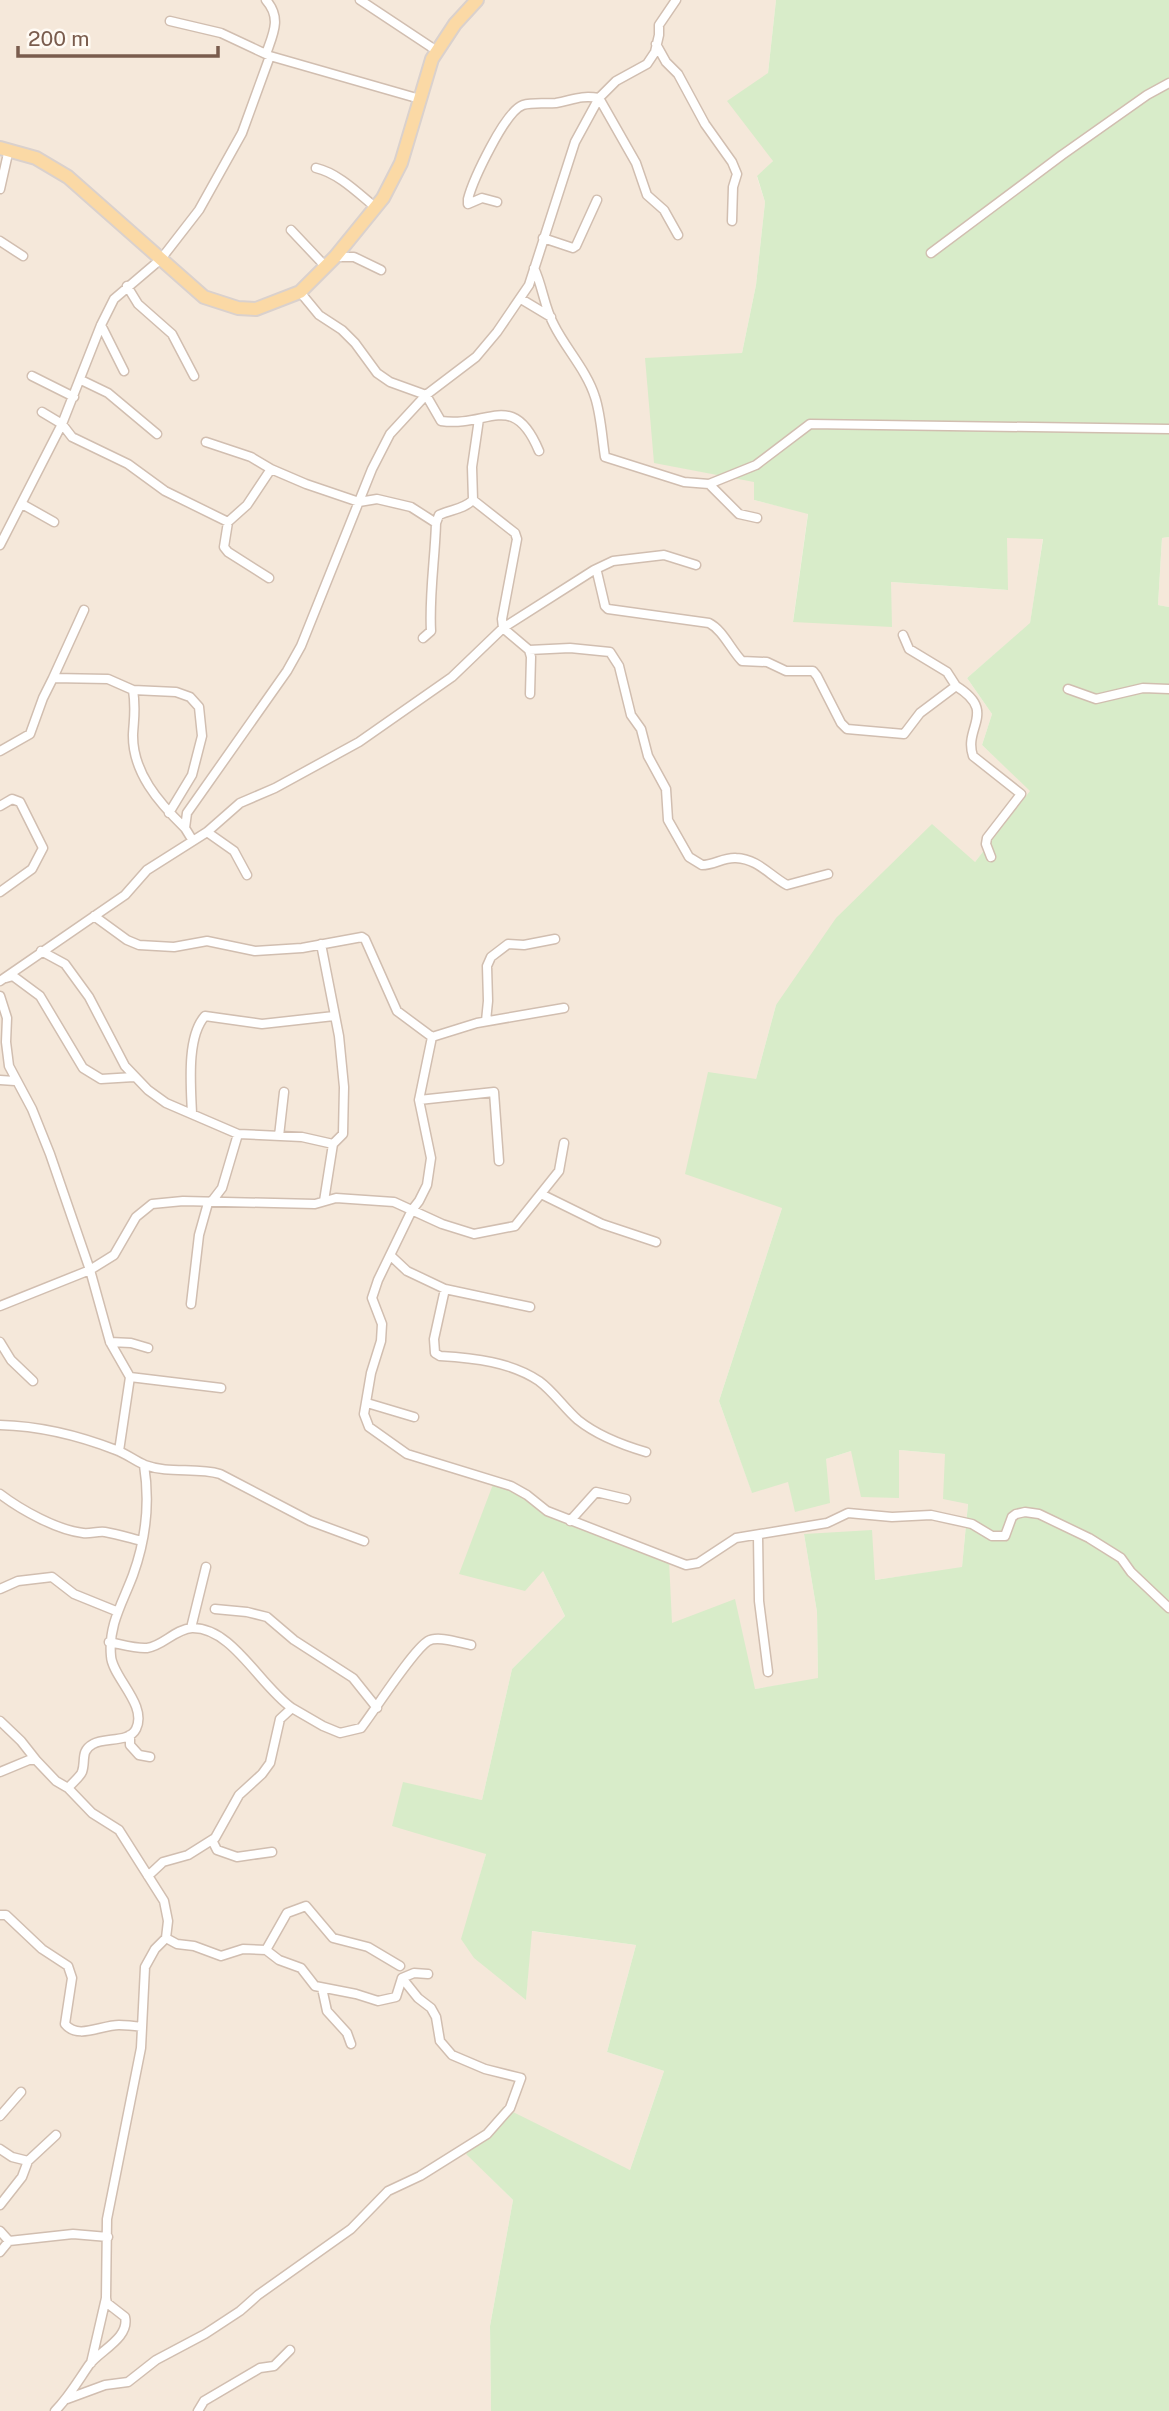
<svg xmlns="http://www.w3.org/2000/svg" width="1169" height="2411" viewBox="0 0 1169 2411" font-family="'Public Sans',sans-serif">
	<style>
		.residential { fill: #f5e8da }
		.green { fill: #d8ecc9 }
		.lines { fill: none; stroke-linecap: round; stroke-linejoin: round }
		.street-casing { stroke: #d1beb0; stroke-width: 11 }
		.primary-casing { stroke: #dad1cd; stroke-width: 16 }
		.street { stroke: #fff; stroke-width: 8 }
		.primary { stroke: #fbd9a5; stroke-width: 12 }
	</style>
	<rect width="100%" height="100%" fill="#fdf6ec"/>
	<!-- residential -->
	<path class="residential" d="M0 0H776L768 73 773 161 757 177 765 202 756 285 742 353 754 482V500L808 513 793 621 891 582 1007 590 1006 538H1043L1030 624 967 678 992 714 982 745 1031 791 975 862 776 1005 756 1079 782 1208 719 1401 752 1492 826 1459 851 1451 899 1497V1450L945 1454 968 1503 962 1568 874 1580 804 1534 817 1612 818 1679 755 1689 672 1623 628 1545 584 1530 543 1509V1571L565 1616 512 1669 482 1800 403 1783 486 1854 462 1940 526 1999 531 1931 636 1945 607 2052 664 2071 630 2170 611 2163 466 2153 513 2200 490 2326 491 2411H0Z
		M1169 537V607L1158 605 1162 538Z"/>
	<!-- green -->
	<path class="green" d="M776 0H1169V537L1162 538 1158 605 1169 607V2411H491L490 2326 513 2200 466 2154 503 2107 630 2170 664 2071 607 2052 636 1945 532 1931 526 2000 474 1958 461 1939 486 1854 392 1826 403 1782 482 1800 512 1669 565 1616 543 1571 525 1591 459 1574 495 1479 543 1509 584 1530 669 1560 672 1623 735 1599 755 1689 818 1678 817 1612 804 1534 872 1530 875 1580 962 1567 968 1504 943 1499 945 1454 899 1450V1498L861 1497 851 1451 826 1459 830 1503 795 1512 788 1482 752 1493 719 1401 782 1208 685 1174 708 1072 756 1079 776 1005 836 918 932 824 975 862 1030 791 982 745 992 714 967 678 1030 623 1043 539 1007 538 1008 590 891 582 892 627 793 622 808 514 754 500V482L654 463 645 358 742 353 756 285 765 202 757 176 773 161 727 101 768 73Z"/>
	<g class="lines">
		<!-- street casing -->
		<g class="street-casing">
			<path id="street" d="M360 0 437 51
				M170 21 221 33 270 56 420 99
				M656 44 666 62 678 74 705 124 732 162 737 174 733 187 732 221
				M266 54C273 34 282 18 266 0
				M316 168C338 173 358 193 375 207
				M0 189 9 149
				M497 202 482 198 468 204V199C473 180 505 111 523 105 533 102 545 104 556 103 573 100 580 95 599 98L636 163 647 195 664 210 678 235
				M291 230 325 266
				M543 238 573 248 576 246 597 200
				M0 241 23 256
				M931 253 1062 155 1147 95 1169 83
				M335 257H354L381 270
				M534 268C543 287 544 307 554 325 566 349 587 371 595 397 601 415 602 438 605 457L684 482 709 484 739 514 757 518
				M127 286 138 304 172 334 194 376
				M300 292 319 315 342 330 355 343 377 373 390 382 426 395 441 421C488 428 513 389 539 451
				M521 299 551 317
				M101 325 124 371
				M32 376 74 397
				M81 380 108 393 157 434
				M42 412 62 424 72 437 128 464 165 491 228 522 247 505 271 469
				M479 419 472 467 473 500 515 533 517 539 502 619 503 628 529 650 531 657 530 694
				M206 442 251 457 271 469 306 484 359 502 377 499 411 507 436 523C435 559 429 595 431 631L423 638
				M709 484 756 465 810 424 1169 429
				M22 504 54 522
				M228 522 224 547 228 552 269 578
				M436 523 439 515C452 509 462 510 473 500
				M0 545 62 424 101 325 114 299 161 259 199 210 242 133 270 56
				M594 570 613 561 664 555 696 565
				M529 650 570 648 610 652 619 666 631 715 641 729 648 756 666 789 668 820 689 857 702 865C714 865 724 857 736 858 758 859 769 875 787 885L828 874
				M53 678 84 610
				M956 686C998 712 963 727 973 756L1021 794 987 838 986 844 991 857
				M1068 689 1096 699 1143 688 1169 689
				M133 690C136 708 134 717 133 734 132 772 159 803 185 828
				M0 751 30 734 43 698 53 678 108 679 133 690 176 692 190 697 199 707 202 736 192 775 169 813
				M0 806 12 799 20 802 43 848 32 869 0 892
				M207 832 234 851 247 875
				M193 841 185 828 187 813 287 671 301 646 372 469 390 434 426 395 476 357 497 332 529 285 575 142 599 98 616 81 647 64 655 52 659 35V25L676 0
				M94 916 127 940 139 945 174 947 207 941 255 951 302 948 362 937 365 939 397 1011 432 1037
				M41 951 65 964 89 997 125 1066 148 1090 166 1103 238 1134 302 1137 333 1144 343 1134 344 1087 339 1036 321 944
				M6 978 13 976 40 996 83 1068 101 1079 134 1077
				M0 981 125 895 147 870 207 832 240 803 275 788 359 742 452 677 503 628 594 570 597 572 605 606 608 609 709 623C723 630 731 650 742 661L767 662 786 671H813L817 676 841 723 847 729 904 734 920 713 956 686 947 672 909 649 903 635
				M0 996 7 1018 6 1042 9 1066 32 1109 50 1154 90 1270 110 1342 130 1377 119 1451
				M564 1008 477 1023 432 1037 419 1100 431 1158 427 1185 419 1201 412 1210 378 1280 372 1298 382 1324 381 1341 371 1373 364 1414 369 1427 407 1454 511 1486 527 1495 547 1511 686 1565 698 1563 736 1538 827 1523 848 1513 892 1517 931 1515 972 1524 992 1536H1005L1012 1517 1016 1514 1025 1512 1039 1514 1089 1538 1121 1558 1131 1572 1169 1608
				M486 1021 488 1001 487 966 491 957 508 944 524 945 555 939
				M0 1080 15 1081
				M419 1100 494 1092 499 1161
				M192 1114C191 1087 186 1037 205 1016L262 1024 334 1016
				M279 1136 284 1092
				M541 1194 602 1224 656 1242
				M212 1201 222 1188 238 1134
				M324 1201 333 1144
				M391 1256 407 1271 445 1289 530 1307
				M445 1289 434 1339 435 1353 440 1356C474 1358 511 1362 539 1381 554 1392 564 1408 578 1420 598 1436 622 1445 646 1452
				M191 1304 199 1235 208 1203
				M0 1306 90 1270 114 1255 136 1217 152 1204 183 1201 315 1204 336 1198 394 1202 442 1224 474 1234 515 1226 559 1171 564 1143
				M0 1342 11 1360 33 1381
				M110 1342 131 1343 148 1348
				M130 1377 221 1388
				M367 1403 414 1417
				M0 1425C39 1426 80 1436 116 1450 127 1454 135 1461 145 1465 169 1474 196 1467 220 1474L310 1521 364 1541
				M0 1494C21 1510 57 1530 83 1533 90 1534 98 1531 105 1532 117 1534 130 1538 142 1541
				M570 1521 596 1492 626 1499
				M758 1536 759 1601 768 1672
				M0 1589 18 1581 52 1577 74 1594 116 1611
				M215 1609 247 1612 267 1617 294 1640 353 1678 377 1708
				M191 1628 206 1567
				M109 1642C120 1644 136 1649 147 1648 163 1646 175 1629 192 1628 232 1627 260 1686 292 1708L280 1719 270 1763 262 1774 239 1795 215 1838 188 1855 163 1862 148 1876
				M292 1708 323 1726 340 1733 361 1728C375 1710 413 1650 428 1641 438 1635 460 1643 471 1645
				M0 1721 21 1741 36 1760
				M130 1735V1745L139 1755 150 1757
				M0 1772 29 1760H36L56 1781 68 1788 92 1813 119 1830 164 1901 168 1921 166 1938 155 1949 145 1967 141 2048 107 2219 106 2298 107 2303 125 2317C130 2338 99 2351 89 2365 78 2381 69 2397 55 2411
				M68 1788C72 1783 80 1777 82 1772 86 1761 80 1751 93 1744 105 1737 129 1743 136 1729 148 1705 112 1677 111 1656 108 1625 123 1602 133 1575 146 1539 150 1502 144 1465
				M212 1840 217 1850 237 1857 272 1852
				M0 1915H6L42 1949 68 1966 72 1978 65 2024C78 2040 101 2025 119 2025 127 2025 135 2026 142 2027
				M166 1938 177 1944 194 1946 221 1956 243 1949 266 1950 279 1960 301 1968 315 1986 356 1994 378 2001 396 1997 402 1978 414 1973 428 1974
				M266 1950 287 1913 306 1906 333 1938 368 1947 400 1966
				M322 1988 327 2011 347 2033 351 2044
				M0 2116 21 2092
				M0 2149 12 2157 28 2161 56 2135
				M0 2205 22 2177 28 2161
				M0 2231 9 2241
				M0 2252 9 2241 73 2234 108 2237
				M91 2363 106 2298
				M67 2399 105 2385 128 2382 156 2360 205 2334 240 2311 258 2295 351 2229 388 2191 420 2176 487 2134 510 2108 521 2078 485 2069 452 2055 440 2041 436 2017 431 2008 418 1998 402 1978
				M198 2411 204 2401 260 2368 274 2366 290 2350"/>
		</g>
		<!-- primary casing -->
		<g class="primary-casing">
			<path id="primary" d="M0 148 36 158 68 177 204 297 238 308 256 309 300 292 335 257 383 198 401 163 432 59 455 24 477 0"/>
		</g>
		<!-- street -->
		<use href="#street" class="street"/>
		<!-- primary -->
		<use href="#primary" class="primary"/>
	</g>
	<!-- scale -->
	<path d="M18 46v10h200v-10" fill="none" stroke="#7a5c4d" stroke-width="3.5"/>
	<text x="28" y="46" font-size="21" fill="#7a5c4d" stroke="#fffaf3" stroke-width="5" paint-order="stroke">200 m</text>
</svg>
